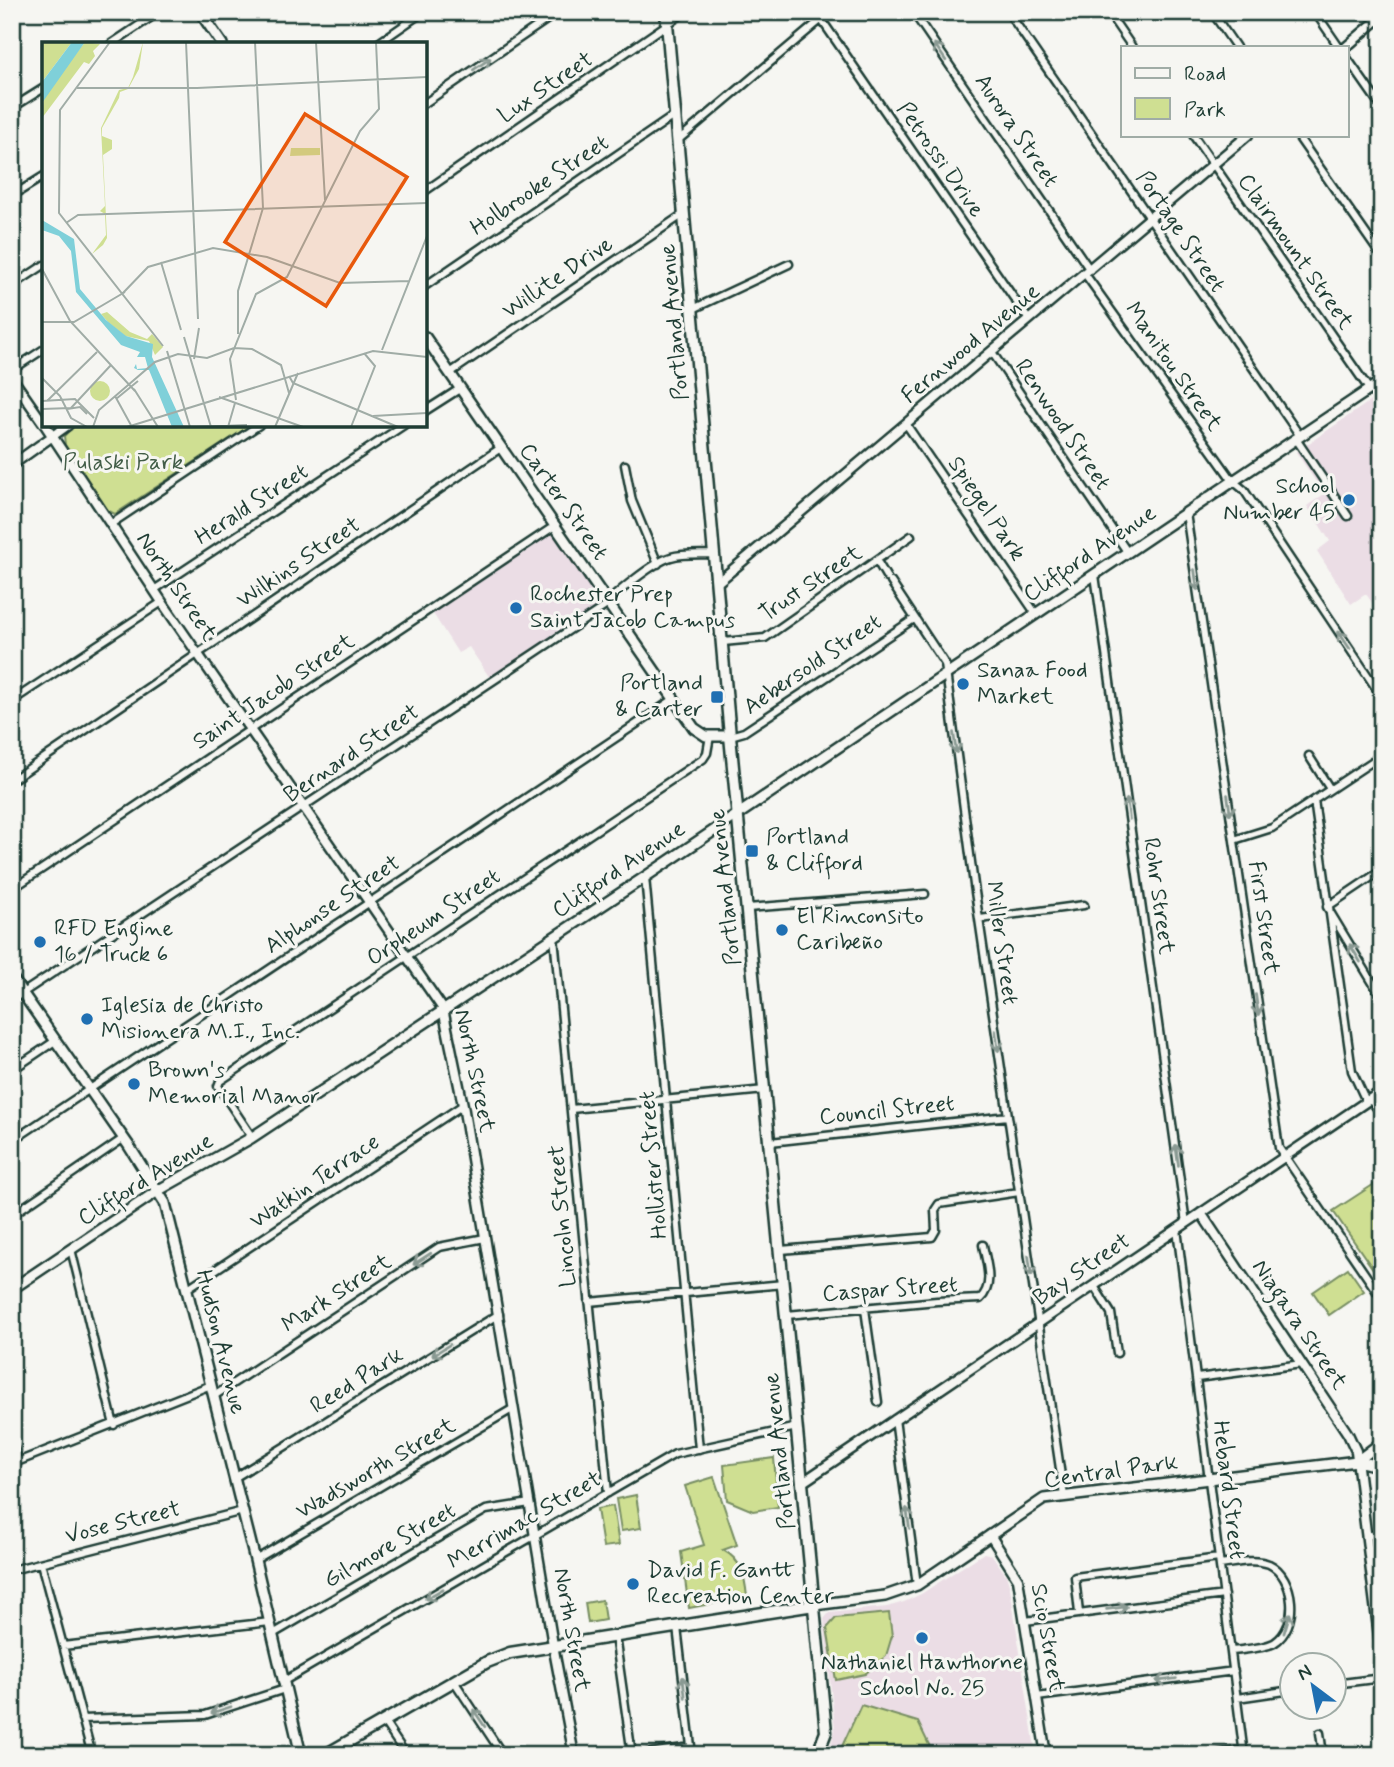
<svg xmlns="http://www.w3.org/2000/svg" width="1394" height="1767" viewBox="0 0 1394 1767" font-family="Mynerve,sans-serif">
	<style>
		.built { fill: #ebdde5 }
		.green { fill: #cfdf92; stroke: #778e63; stroke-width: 2 }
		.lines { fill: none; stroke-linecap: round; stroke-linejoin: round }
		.minor-casing { stroke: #1f3d34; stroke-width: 11 }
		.tertiary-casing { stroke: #1f3d34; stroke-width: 13 }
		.secondary-casing { stroke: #1f3d34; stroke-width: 14 }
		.primary-casing { stroke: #1f3d34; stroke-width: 15 }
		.minor { stroke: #f6f6f2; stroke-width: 6 }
		.tertiary { stroke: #f6f6f2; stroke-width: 8 }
		.secondary { stroke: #f6f6f2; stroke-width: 9 }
		.primary { stroke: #f6f6f2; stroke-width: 10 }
		.oneway { stroke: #8a9a93 }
		.poi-dot { fill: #1f6fb2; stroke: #f6f6f2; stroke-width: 2.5 }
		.labels { text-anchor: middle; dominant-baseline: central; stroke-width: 6; stroke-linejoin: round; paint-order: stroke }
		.street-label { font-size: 23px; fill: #1f3d34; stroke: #f6f6f2 }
		.park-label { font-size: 23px; fill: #425d47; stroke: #f6f6f2 }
		.poi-label { font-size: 23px; fill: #1f3d34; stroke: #f6f6f2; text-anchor: start }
		.inset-road { fill: none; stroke: #a0aca6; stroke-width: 2 }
		.view { fill: #e8590c; fill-opacity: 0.15; stroke: #e8590c; stroke-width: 3.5 }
		.inset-edge { fill: none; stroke: #1f3d34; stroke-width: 3.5 }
	</style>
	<rect width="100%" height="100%" fill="#f6f6f2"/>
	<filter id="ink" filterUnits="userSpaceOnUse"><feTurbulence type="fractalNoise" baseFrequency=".0143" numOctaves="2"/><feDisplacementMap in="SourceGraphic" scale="14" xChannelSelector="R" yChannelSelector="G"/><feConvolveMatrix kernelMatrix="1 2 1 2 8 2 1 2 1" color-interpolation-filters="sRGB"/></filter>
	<g filter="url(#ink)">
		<!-- built -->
		<path class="built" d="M1382 393V599L1373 604 1366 594 1351 604 1317 551 1330 541 1307 506 1324 494 1296 452Z
			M551 533 556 534 602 603 490 678 469 647 458 653 432 612Z
			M984 1553 992 1555 1006 1575 1010 1588 1036 1755H828L835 1730 824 1619 829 1613 887 1607 904 1602 921 1594Z"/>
		<!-- green -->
		<path class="green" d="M74 425H251L115 514 107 510 65 445 64 436Z
			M1382 1179V1282L1333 1211Z
			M1348 1268 1364 1291 1329 1315 1313 1292Z
			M774 1458 778 1507 753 1511 727 1500 724 1465Z
			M714 1477 737 1545 723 1550C742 1560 745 1577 747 1597L689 1608 681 1552 704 1545 685 1486Z
			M636 1495 641 1528 621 1531 616 1499Z
			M613 1506 619 1545 603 1547 597 1509Z
			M602 1600 605 1620 588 1623 585 1603Z
			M889 1613 892 1636 886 1656 865 1674 836 1680 827 1628 836 1618Z
			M861 1705 918 1722 931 1749V1755H838Z"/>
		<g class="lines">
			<!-- minor casing -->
			<g class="minor-casing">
				<path id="minor" d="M913 12 1090 270
					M1008 12 1300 436
					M1108 12 1132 47
					M1212 12 1236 47
					M1315 12 1339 47
					M821 19 1029 320
					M207 22 221 12
					M111 44 159 12
					M377 44 423 12
					M1347 58 1382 108
					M425 103 558 12
					M12 108 44 88
					M1193 135 1369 389
					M1297 135 1382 257
					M677 141 830 12
					M425 191 685 12
					M12 196 44 176
					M1085 274 1233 481 1244 490 1382 697
					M12 286 44 265
					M425 286 675 115
					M693 309 789 264
					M992 352 1128 553
					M12 370 44 349
					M450 373 685 213
					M425 411 461 388
					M906 424 1036 614
					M1296 439 1348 516
					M625 465 632 501 658 564
					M1186 513 1279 1148 1382 1299
					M111 524 259 425
					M877 561 887 578
					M1095 575 1186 1223
					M891 582 945 664 974 885 1064 1496
					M154 590 404 425
					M723 642 765 638 911 536
					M12 701 162 602
					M730 736 744 732 914 619
					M1309 756 1330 789
					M12 780 502 447
					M1314 800 1352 1071 1366 1101
					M1234 840 1272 828 1382 755
					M1382 870 1327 907 1382 998
					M645 877 699 1449
					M12 889 556 525
					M748 908 925 894
					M980 919 1084 905
					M554 937 608 1493
					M12 1000 604 607C614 594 654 562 671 557 684 553 701 555 715 554
					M12 1070 55 1041
					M1370 1099 1382 1115
					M571 1109 765 1090
					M252 1137 218 1086 220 1081 703 759 707 753 710 736
					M12 1141 674 699
					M770 1142 1008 1116
					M12 1215 124 1138
					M1177 1229 1244 1755
					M71 1249 114 1425
					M781 1250 932 1237 936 1230 935 1210 939 1204 1019 1192
					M1094 1286 1111 1313 1117 1353
					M188 1288 463 1105
					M589 1302 784 1284
					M865 1309 878 1402
					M787 1315 937 1301 980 1299C995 1285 986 1262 983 1245
					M1197 1378 1302 1364
					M214 1396 439 1247 485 1238
					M895 1419 917 1585
					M12 1441 18 1462
					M12 1464 211 1385
					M234 1478 499 1314
					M1366 1536 1382 1533
					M255 1560 514 1408
					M41 1563 92 1755
					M1220 1565C1235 1563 1254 1558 1269 1564 1295 1576 1300 1627 1274 1643 1262 1649 1245 1649 1232 1651
					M12 1570 243 1511
					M1079 1613 1075 1577 1219 1558
					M1025 1621 1224 1595
					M677 1627 692 1755
					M273 1634 486 1510 530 1503
					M615 1636 632 1755
					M63 1646 270 1622
					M284 1681 675 1454 797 1427
					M454 1681 503 1755
					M1334 1684 1382 1678
					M1037 1697 1234 1671
					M1237 1698 1292 1690
					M82 1719 205 1715 285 1689
					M384 1722 406 1755
					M1320 1733 1323 1755
					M635 1755 691 1747
					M1206 1755 1244 1750"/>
			</g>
			<!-- tertiary casing -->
			<g class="tertiary-casing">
				<path id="tertiary" d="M1346 47 1382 16
					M12 378 44 424
					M45 425 162 602 443 1009 463 1105 553 1645 574 1755
					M12 465 68 425
					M718 582 1248 135
					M1201 1213 1348 1434 1356 1451 1382 1661
					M803 1482 1382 1091
					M990 1535 1018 1579 1046 1755"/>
			</g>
			<!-- secondary casing -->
			<g class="secondary-casing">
				<path id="secondary" d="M200 12 222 44
					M425 337 694 728 706 736H730
					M12 978 129 1146 165 1203 255 1560 301 1755
					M12 1289 159 1190 251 1138 645 877 1382 381
					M1357 1461 1382 1442
					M814 1605 885 1596 917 1585 1044 1499 1357 1461 1370 1464 1382 1462"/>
			</g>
			<!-- primary casing -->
			<g class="primary-casing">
				<path id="primary" d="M666 12 730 736 826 1732 817 1755
					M325 1755 487 1662 510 1653 814 1605"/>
			</g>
			<!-- minor -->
			<use href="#minor" class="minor"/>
			<!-- tertiary -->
			<use href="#tertiary" class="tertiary"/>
			<!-- secondary -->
			<use href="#secondary" class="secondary"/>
			<!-- primary -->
			<use href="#primary" class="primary"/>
		</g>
		<!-- one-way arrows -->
		<defs><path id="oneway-shaft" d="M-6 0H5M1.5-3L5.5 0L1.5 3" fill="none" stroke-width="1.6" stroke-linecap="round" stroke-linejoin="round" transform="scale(1.75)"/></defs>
		<g class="oneway">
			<use href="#oneway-shaft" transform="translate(940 52) rotate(-124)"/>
			<use href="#oneway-shaft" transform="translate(482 64) rotate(-34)"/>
			<use href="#oneway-shaft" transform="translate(1196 580) rotate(82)"/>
			<use href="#oneway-shaft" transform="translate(1344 640) rotate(-124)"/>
			<use href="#oneway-shaft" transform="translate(955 743) rotate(82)"/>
			<use href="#oneway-shaft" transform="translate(1229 805) rotate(82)"/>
			<use href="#oneway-shaft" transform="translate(1128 809) rotate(-98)"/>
			<use href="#oneway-shaft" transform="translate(1355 953) rotate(-121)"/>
			<use href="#oneway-shaft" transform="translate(1257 1005) rotate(82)"/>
			<use href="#oneway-shaft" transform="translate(997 1041) rotate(82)"/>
			<use href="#oneway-shaft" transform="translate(1177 1155) rotate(-98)"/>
			<use href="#oneway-shaft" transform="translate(422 1259) rotate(147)"/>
			<use href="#oneway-shaft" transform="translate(1030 1266) rotate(82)"/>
			<use href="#oneway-shaft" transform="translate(441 1350) rotate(148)"/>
			<use href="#oneway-shaft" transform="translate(908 1518) rotate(-98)"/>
			<use href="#oneway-shaft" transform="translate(434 1594) rotate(150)"/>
			<use href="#oneway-shaft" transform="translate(1117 1608) rotate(-7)"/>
			<use href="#oneway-shaft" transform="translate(1287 1623) rotate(-73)"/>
			<use href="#oneway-shaft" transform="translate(1166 1680) rotate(172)"/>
			<use href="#oneway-shaft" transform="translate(684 1687) rotate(-97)"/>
			<use href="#oneway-shaft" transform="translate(221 1710) rotate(162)"/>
			<use href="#oneway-shaft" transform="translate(479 1718) rotate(-124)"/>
		</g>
	</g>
	<!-- markers -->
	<g class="poi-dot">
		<circle cx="1349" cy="500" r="7"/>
		<circle cx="516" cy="608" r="7"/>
		<circle cx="963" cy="684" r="7"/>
		<rect x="710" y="690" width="14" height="14" rx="3.5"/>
		<rect x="745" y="844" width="14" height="14" rx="3.5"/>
		<circle cx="782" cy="930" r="7"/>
		<circle cx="40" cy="942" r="7"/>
		<circle cx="87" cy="1019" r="7"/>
		<circle cx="134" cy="1084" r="7"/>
		<circle cx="633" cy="1584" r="7"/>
		<circle cx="922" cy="1638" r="7"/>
	</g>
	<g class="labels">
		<!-- street labels -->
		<g class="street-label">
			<text transform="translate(546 88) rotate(-34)">Lux Street</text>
			<text transform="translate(1016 131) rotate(56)">Aurora Street</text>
			<text transform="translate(940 160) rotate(55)">Petrossi Drive</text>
			<text transform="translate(540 186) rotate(-34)">Holbrooke Street</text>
			<text transform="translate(1180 232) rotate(56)">Portage Street</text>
			<text transform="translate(1295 252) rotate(55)">Clairmount Street</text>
			<text transform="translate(558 278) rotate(-34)">Willite Drive</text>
			<text transform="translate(675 322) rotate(-95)">Portland Avenue</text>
			<text transform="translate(971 344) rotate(-40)">Fernwood Avenue</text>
			<text transform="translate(1173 367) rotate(55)">Manitou Street</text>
			<text transform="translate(1062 425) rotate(56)">Renwood Street</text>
			<text transform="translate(563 502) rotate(55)">Carter Street</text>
			<text transform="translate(252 505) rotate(-33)">Herald Street</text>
			<text transform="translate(986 509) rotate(56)">Spiegel Park</text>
			<text transform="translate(1090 554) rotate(-34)">Clifford Avenue</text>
			<text transform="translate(299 563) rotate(-34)">Wilkins Street</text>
			<text transform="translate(811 584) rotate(-34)">Trust Street</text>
			<text transform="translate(176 587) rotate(56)">North Street</text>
			<text transform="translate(813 665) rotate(-34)">Aebersold Street</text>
			<text transform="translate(274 692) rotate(-34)">Saint Jacob Street</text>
			<text transform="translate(352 754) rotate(-34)">Bernard Street</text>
			<text transform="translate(619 870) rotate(-34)">Clifford Avenue</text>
			<text transform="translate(726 887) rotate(-96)">Portland Avenue</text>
			<text transform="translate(1158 896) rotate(82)">Rohr Street</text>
			<text transform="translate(333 905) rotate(-34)">Alphonse Street</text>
			<text transform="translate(434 918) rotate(-34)">Orpheum Street</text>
			<text transform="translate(1263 918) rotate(82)">First Street</text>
			<text transform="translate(1001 943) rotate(82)">Miller Street</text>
			<text transform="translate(474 1071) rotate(78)">North Street</text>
			<text transform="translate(887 1111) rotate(-6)">Council Street</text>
			<text transform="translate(654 1165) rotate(-95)">Hollister Street</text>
			<text transform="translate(146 1180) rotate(-32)">Clifford Avenue</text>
			<text transform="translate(315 1182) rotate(-34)">Watkin Terrace</text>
			<text transform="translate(563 1216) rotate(-95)">Lincoln Street</text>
			<text transform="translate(1082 1270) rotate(-34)">Bay Street</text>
			<text transform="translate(890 1290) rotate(-4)">Caspar Street</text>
			<text transform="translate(337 1294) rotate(-33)">Mark Street</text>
			<text transform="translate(1299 1325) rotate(56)">Niagara Street</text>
			<text transform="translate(220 1342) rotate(76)">Hudson Avenue</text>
			<text transform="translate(357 1381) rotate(-32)">Reed Park</text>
			<text transform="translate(780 1451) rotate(-96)">Portland Avenue</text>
			<text transform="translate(376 1469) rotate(-30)">Wadsworth Street</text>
			<text transform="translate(1111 1472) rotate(-8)">Central Park</text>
			<text transform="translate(1228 1490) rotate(83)">Hebard Street</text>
			<text transform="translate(525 1521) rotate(-30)">Merrimac Street</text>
			<text transform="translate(123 1523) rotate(-14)">Vose Street</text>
			<text transform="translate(390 1546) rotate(-30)">Gilmore Street</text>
			<text transform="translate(571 1630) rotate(80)">North Street</text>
			<text transform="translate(1047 1638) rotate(80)">Scio Street</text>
		</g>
		<!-- park labels -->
		<g class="park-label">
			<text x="123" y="463">Pulaski Park</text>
		</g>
		<!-- poi labels -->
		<g class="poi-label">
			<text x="1335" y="487" text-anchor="end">School<tspan x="1335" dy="26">Number 45</tspan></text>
			<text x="530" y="595">Rochester Prep<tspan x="530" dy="26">Saint Jacob Campus</tspan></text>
			<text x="977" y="671">Sanaa Food<tspan x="977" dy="26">Market</tspan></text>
			<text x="703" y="684" text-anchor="end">Portland<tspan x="703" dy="26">&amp; Carter</tspan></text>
			<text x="766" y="838">Portland<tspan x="766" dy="26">&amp; Clifford</tspan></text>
			<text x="796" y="917">El Rinconsito<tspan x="796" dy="26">Caribeño</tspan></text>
			<text x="54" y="929">RFD Engine<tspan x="54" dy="26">16 / Truck 6</tspan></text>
			<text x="101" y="1006">Iglesia de Christo<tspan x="101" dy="26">Misionera M.I., Inc.</tspan></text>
			<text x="148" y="1071">Brown's<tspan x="148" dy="26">Memorial Manor</tspan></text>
			<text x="647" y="1571">David F. Gantt<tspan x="647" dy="26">Recreation Center</tspan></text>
			<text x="922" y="1663" text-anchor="middle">Nathaniel Hawthorne<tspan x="922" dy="26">School No. 25</tspan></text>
		</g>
	</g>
	<!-- overview -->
	<g transform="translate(42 42)">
		<rect width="385" height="385" fill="#f6f6f2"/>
		<path d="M1 0H30L0 40V3ZM43 0 58 2 51 9 53 14 47 22 42 20 0 76 2 54ZM101 0 97 27 86 47 78 50 77 56 60 86V94L70 98V107L61 113 65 196 61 203 50 212 64 193 63 172 58 169 63 164 59 86 77 48 86 46 91 35ZM278 106V113L248 114 249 106ZM65 270 88 290 105 297 110 292 121 305 113 313 107 299 83 294 66 280 59 272ZM48 349a10 10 0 1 1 20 0a10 10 0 1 1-20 0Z" fill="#cfdf92"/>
		<path d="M30 0H43L0 61V40ZM0 178 32 197 38 247 64 278 84 294 111 302 110 315 142 385H130L107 328H96L92 326 94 322 95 327 106 326 103 315H95L98 310 79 303 34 250 29 209 17 194 0 188Z" fill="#7fd0d9"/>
		<path class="inset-road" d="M68 0 18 68 17 171 121 304M144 0 156 277M274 0 283 158M35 46H155L385 35M24 181 36 173 385 161M119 220 139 288M0 227 28 279 93 349M80 252 106 225 171 206 225 215 298 241 367 239M0 280H32L83 250M196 292V249L221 166 213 0M142 295 169 385M340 308 385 194M125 309 148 385M152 317 157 286M247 334 251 341 356 385M0 336 18 354 29 376 45 385M92 347 116 385M73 354 90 385M177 355 261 385M74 357 96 339M194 358 188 317 214 252 245 235 318 89 337 67 334 0M0 359 33 357 52 376M5 359 55 310M0 367 29 366 69 323M25 367 38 365 45 372M331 374 385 371M51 385 57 368 113 320 136 312 165 316 192 306 210 307 239 323 247 351M85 385 331 309 385 315M154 385 205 383M186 385 193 361M233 385 256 331M309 385 333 324 322 311"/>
		<path class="view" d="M263 72 365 135 284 264 183 200Z"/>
		<rect width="385" height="385" class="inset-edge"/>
	</g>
	<!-- margin -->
	<rect width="1394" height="1767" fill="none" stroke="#f6f6f2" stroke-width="42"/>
	<rect x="21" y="21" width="1352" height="1725" fill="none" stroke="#1f3d34" stroke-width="2.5" filter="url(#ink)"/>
	<!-- legend -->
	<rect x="1121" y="46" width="228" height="91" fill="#f6f6f2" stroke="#a0aca6" stroke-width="2"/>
	<rect x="1135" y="68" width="35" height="10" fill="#f6f6f2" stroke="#a0aca6" stroke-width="2"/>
	<text x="1184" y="80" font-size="21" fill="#1f3d34">Road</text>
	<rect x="1135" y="98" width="35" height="21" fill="#cfdf92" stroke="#a0aca6" stroke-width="2"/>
	<text x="1184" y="116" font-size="21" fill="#1f3d34">Park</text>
	<!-- north arrow -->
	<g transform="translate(1313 1686) rotate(328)"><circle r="33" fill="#f6f6f2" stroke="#a0aca6" stroke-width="2"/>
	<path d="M0-5L12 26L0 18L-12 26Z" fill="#1f6fb2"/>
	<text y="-10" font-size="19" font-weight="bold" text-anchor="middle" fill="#1f3d34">N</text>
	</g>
</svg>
